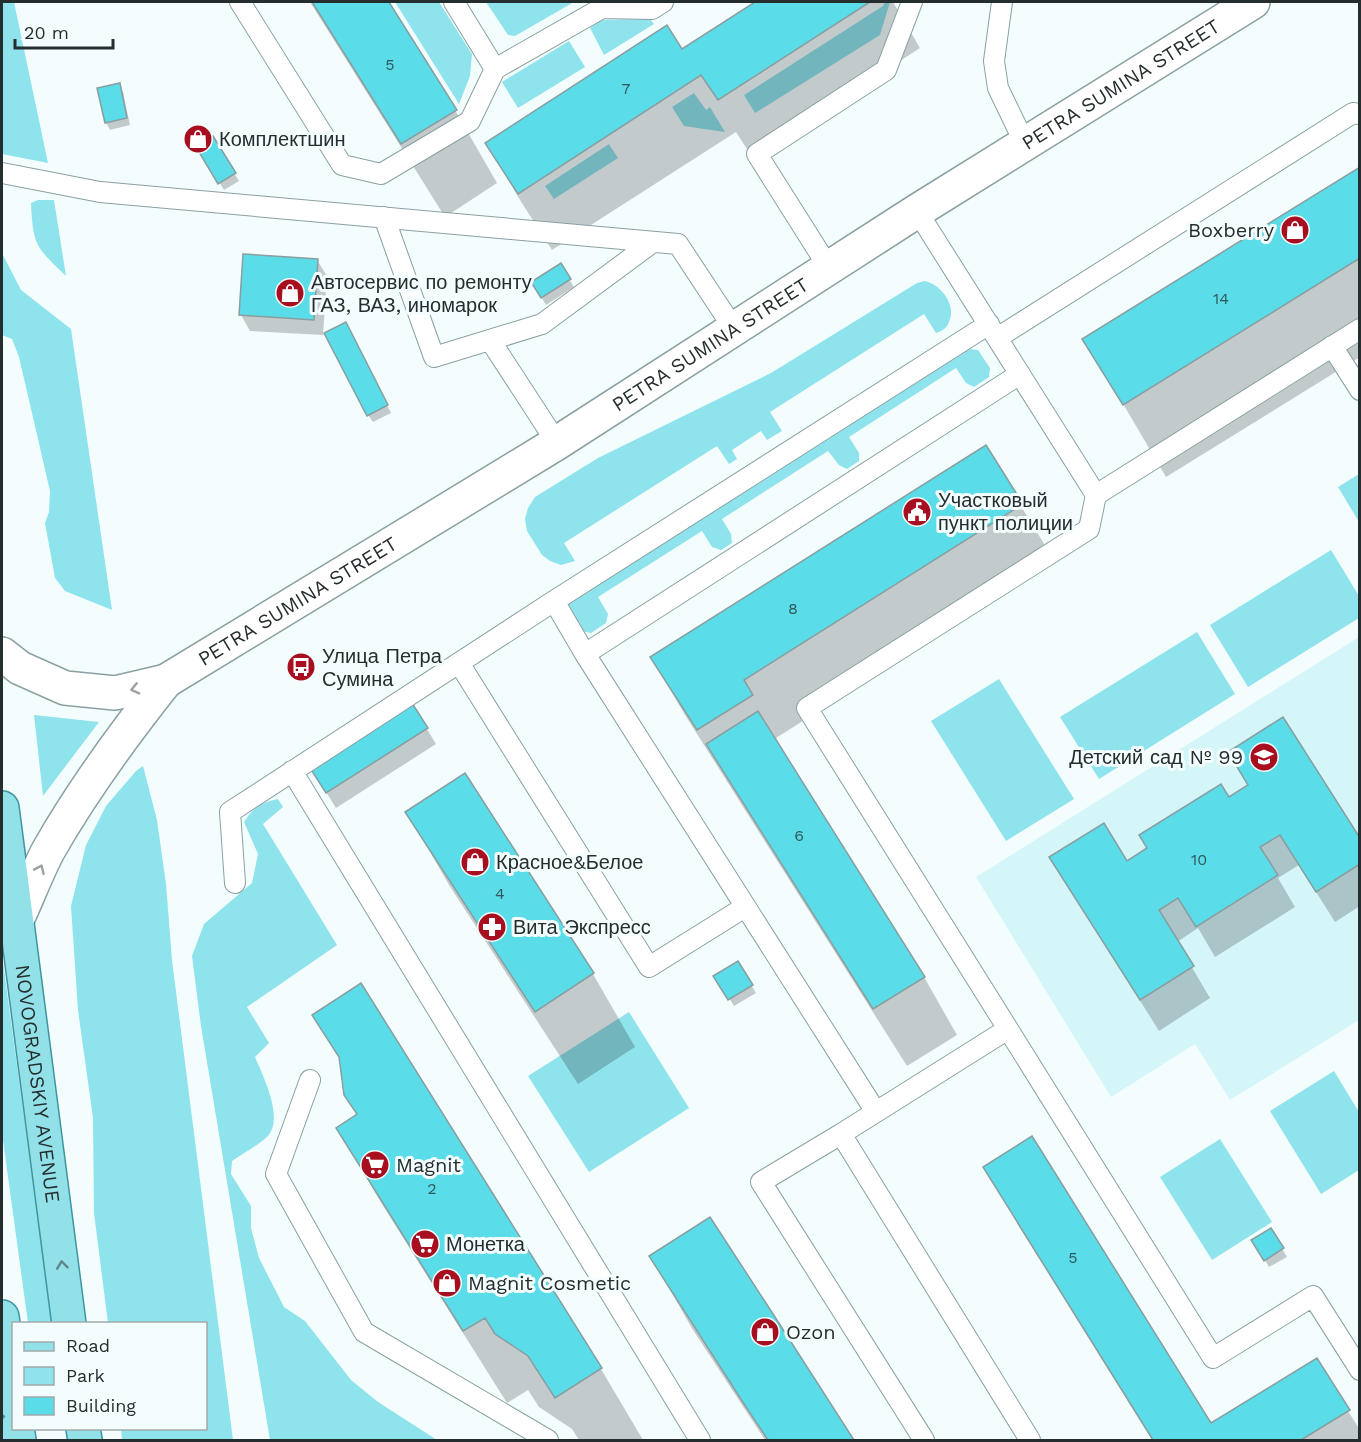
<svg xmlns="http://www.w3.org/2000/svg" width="1361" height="1442" viewBox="0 0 1361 1442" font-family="'Work Sans',sans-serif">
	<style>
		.built { fill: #d5f6f9 }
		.green { fill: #8fe3ec }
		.shadow { fill: #0003 }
		.building { fill: #5adde9; stroke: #889ea0; stroke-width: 1.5 }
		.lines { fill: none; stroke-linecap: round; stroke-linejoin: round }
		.lane-casing { stroke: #8aa0a2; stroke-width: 22 }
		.street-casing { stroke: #8aa0a2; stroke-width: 36 }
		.primary-casing { stroke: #3e959e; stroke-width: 36 }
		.lane { stroke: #fff; stroke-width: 20 }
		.street { stroke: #fff; stroke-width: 33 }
		.primary { stroke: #93e1e8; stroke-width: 33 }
		.oneway { stroke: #9da1a1 }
		.oneway2 { stroke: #5c888c }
		.labels { text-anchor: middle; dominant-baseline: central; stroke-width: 6; stroke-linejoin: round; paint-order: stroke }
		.number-label { font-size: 16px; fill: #325a5e }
		.street-label { font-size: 20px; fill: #252e2f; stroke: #f4fdfe }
		.poi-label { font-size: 20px; fill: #252e2f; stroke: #f4fdfe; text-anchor: start }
	</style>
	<rect width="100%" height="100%" fill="#f4fdfe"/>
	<!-- built -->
	<path class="built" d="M1359 637V1020L1230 1100 1195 1044 1111 1097 976 877Z"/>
	<!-- green -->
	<path class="green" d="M2 2H14L48 163 2 154Z
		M395 2H439L472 54 470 76 459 104Z
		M486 2H574L515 36 508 35Z
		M885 2H890L880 35 755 113 744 95 883 6Z
		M650 19 654 24 604 55 590 28 601 20Z
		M569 41 585 67 518 108 502 82Z
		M694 93 706 110 710 107 725 132 684 126 672 107Z
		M609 144 618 158 554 199 545 186Z
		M38 200H54L66 276C36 247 33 246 31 203Z
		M2 253 21 290 71 329 112 610 65 591 55 578 45 523 49 512 50 491 19 357 12 339 2 335Z
		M925 281C942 285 958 307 948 324 946 329 941 331 936 333L924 314 770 412 782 431 767 440 761 431 732 450 737 459 729 464 717 446 564 543 575 561 561 565 550 561 542 555 527 531 525 519 528 508 535 497 598 458 771 373 917 283Z
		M961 348 978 350 990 368 989 377 974 387 966 383 956 368 849 437 859 453V461L847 469 839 465 828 451 722 519 731 534 732 543 721 550 712 547 702 531 598 597 608 614 606 623 591 633 581 631 569 612V600Z
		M1359 474V522L1338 487Z
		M1331 550 1359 596V618L1248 687 1210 625Z
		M1197 632 1235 694 1099 779 1060 717Z
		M999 679 1074 799 1006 841 931 721Z
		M34 715 99 722 43 796Z
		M143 766 157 820 166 884 172 960 233 1440H122L121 1429 206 1428V1324L108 1323 94 1213 93 1118 78 1010 71 906 86 845 106 806 136 771Z
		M278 799 283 807 263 824 337 945 247 1007 269 1043 255 1057C263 1076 285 1119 267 1137 257 1146 243 1153 232 1161L231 1174 251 1206V1228L259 1258 284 1307 305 1321 351 1380 378 1402 437 1440H270L201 1026 192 956 204 924 252 883 258 854 244 822C253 808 262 802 278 799Z
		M2 955 52 1323H28L2 1133Z
		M629 1012 689 1108 589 1172 528 1076Z
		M1334 1071 1359 1112V1170L1321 1194 1270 1111Z
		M1220 1139 1272 1222 1212 1260 1160 1177Z"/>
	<!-- shadow -->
	<path class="shadow" d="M310 2H387L455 110 497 183 445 217Z
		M758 2H893L920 48 752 157 736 132 552 250 520 200 487 143 682 51Z
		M119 85 123 92 130 125 110 130 106 122Z
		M213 138 239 181 224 190 198 147Z
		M1360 169V357L1166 477 1085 339Z
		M317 260 327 276 323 335 250 331 241 315Z
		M561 265 574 287 546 305 533 283Z
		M349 332 391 413 373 422 368 415Z
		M986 448 1055 562 776 738 785 753 783 754 924 977 957 1035 907 1066 685 715 652 658Z
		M427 729 436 744 336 808 321 784Z
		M464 775 593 974 635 1047 578 1084 449 885 407 812Z
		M1229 799 1360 841V906L1335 922 1299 865 1278 878 1295 907 1215 957 1198 928 1177 942 1210 998 1159 1031 1051 858 1127 863Z
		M738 963 756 993 734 1006 716 977Z
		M361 985 601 1369 643 1440H579L572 1429 539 1407 528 1390 507 1403 380 1201 338 1128 358 1115 341 1061 314 1015Z
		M985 1167 1210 1425 1316 1360 1360 1430V1440H1152L1018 1225Z
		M710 1219 853 1440H765L693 1330 651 1257Z
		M1271 1230 1287 1257 1269 1267 1253 1240Z"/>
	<!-- building -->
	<path class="building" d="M312 2H389L457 110 401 144Z
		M755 2H870L718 100 701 75 518 194 485 143 667 25 682 49Z
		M120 83 127 118 105 123 97 88Z
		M213 136 236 173 218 184 196 147Z
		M1360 167V258L1123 405 1082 339Z
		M243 254 318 259 314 320 239 315Z
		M561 263 571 279 541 298 531 282Z
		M346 322 388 405 367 416 324 333Z
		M986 445 1023 504 744 680 753 695 697 730 650 657Z
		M412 703 428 728 326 793 310 768Z
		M758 711 925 977 873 1009 706 744Z
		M1283 717 1360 838V864L1316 892 1280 835 1260 847 1278 875 1196 927 1178 898 1159 910 1194 966 1140 1000 1049 857 1104 823 1127 861 1147 848 1139 835 1221 784 1229 797 1248 785 1228 752Z
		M465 773 594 973 535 1012 405 812Z
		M738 961 753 985 728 1000 713 976Z
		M361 983 602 1368 555 1398 528 1356 495 1334 485 1318 463 1331 336 1128 357 1114 344 1095 339 1057 312 1015Z
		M1032 1136 1211 1423 1317 1358 1350 1410 1301 1440H1153L983 1167Z
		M710 1217 775 1317 854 1440H768L744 1404 649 1256Z
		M1271 1228 1284 1248 1264 1261 1251 1240Z"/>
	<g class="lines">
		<!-- lane casing -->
		<g class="lane-casing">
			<path id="lane" d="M240 2 342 165 381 174 470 121 495 69 602 8 652 9 663 2
				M454 2 495 69
				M1002 2 994 61 998 88 1025 144
				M2 173 100 192 678 244 734 329
				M917 211 1096 495 1089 529 807 708 1008 1029
				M384 217 434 357 542 324 653 242
				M829 268 757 154 886 70 912 2
				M989 324 554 601 585 654 876 1112 1008 1029 1213 1358 1313 1296 1360 1370
				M997 338 1353 113 1360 114
				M490 340 557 443
				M1332 346 1360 390
				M1096 495 1360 329
				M585 654 1020 374
				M459 663 649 967 745 907
				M292 771 700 1440
				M235 883 230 812 554 601
				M310 1080 276 1174 364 1332 548 1440
				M876 1112 841 1134 1030 1440
				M841 1134 761 1182 924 1440"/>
		</g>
		<!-- street casing -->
		<g class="street-casing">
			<g id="street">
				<path d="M2 654 20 668 65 688 115 693 166 681C123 735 82 791 48 851 36 874 27 899 16 922"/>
				<path id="s1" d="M166 681 557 443 917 211 1253 2"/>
			</g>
		</g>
		<!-- primary casing -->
		<g class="primary-casing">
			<g id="primary">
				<path id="s2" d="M2 808 69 1324"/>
				<path d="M2 1317 14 1402"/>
				<path d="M17 1428 19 1440"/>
				<path d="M83 1428 85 1440"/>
			</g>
		</g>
		<!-- lane -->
		<use href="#lane" class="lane"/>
		<!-- street -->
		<use href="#street" class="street"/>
		<!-- primary -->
		<use href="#primary" class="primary"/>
	</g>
	<!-- one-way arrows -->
	<defs><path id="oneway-chevron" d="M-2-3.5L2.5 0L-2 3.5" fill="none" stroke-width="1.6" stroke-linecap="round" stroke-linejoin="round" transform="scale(1.5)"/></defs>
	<g class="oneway">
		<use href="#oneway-chevron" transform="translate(135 689) rotate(167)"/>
		<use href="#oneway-chevron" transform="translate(40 869) rotate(-66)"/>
	</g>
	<use class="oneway2" href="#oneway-chevron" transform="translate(62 1265) rotate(-97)"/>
	<!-- icons -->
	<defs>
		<g id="shop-disc" transform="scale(1.5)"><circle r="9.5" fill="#a70f21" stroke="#f4fdfe"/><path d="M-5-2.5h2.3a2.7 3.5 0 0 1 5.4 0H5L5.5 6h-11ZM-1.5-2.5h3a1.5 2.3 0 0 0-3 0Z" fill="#fff"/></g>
		<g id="civic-disc" transform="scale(1.5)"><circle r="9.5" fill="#a70f21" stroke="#f4fdfe"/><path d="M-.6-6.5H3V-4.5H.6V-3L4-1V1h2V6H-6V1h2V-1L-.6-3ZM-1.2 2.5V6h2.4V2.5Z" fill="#fff"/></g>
		<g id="bus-disc" transform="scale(1.5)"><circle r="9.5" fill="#a70f21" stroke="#f4fdfe"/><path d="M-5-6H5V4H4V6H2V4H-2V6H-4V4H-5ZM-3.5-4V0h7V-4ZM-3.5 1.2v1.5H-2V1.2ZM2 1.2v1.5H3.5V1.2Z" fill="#fff"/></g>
		<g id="school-disc" transform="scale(1.5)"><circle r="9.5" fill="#a70f21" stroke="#f4fdfe"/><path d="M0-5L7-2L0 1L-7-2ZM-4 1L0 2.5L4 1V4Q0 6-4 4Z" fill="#fff"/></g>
		<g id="pharmacy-disc" transform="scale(1.5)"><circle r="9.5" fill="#a70f21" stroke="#f4fdfe"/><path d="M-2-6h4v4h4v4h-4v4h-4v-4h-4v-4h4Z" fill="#fff"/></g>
		<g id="supermarket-disc" transform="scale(1.5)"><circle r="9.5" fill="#a70f21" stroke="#f4fdfe"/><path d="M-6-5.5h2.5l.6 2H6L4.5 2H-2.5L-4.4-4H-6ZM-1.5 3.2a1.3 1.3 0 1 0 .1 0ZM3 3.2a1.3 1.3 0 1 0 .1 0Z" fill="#fff"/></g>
	</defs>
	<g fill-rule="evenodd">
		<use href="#shop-disc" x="198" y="139"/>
		<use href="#shop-disc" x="1295" y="230"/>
		<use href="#shop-disc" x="290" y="293"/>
		<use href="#civic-disc" x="917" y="512"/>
		<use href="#bus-disc" x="301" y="667"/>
		<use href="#school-disc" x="1264" y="757"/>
		<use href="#shop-disc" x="475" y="862"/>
		<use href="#pharmacy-disc" x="492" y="927"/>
		<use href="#supermarket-disc" x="375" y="1165"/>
		<use href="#supermarket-disc" x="425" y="1244"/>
		<use href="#shop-disc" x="447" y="1283"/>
		<use href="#shop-disc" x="765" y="1332"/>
	</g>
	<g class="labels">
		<!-- number labels -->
		<g class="number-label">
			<text x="390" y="64">5</text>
			<text x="626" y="88">7</text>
			<text x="1221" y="298">14</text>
			<text x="793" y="608">8</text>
			<text x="799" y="835">6</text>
			<text x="1199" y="859">10</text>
			<text x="500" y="893">4</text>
			<text x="432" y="1188">2</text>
			<text x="1073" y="1257">5</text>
		</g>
		<!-- street labels -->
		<g class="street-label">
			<text stroke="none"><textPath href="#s1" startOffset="1126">PETRA SUMINA STREET</textPath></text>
			<text stroke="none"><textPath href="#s1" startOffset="640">PETRA SUMINA STREET</textPath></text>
			<text stroke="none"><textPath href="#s1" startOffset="154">PETRA SUMINA STREET</textPath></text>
			<text stroke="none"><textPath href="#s2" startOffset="278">NOVOGRADSKIY AVENUE</textPath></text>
		</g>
		<!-- poi labels -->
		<g class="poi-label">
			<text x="219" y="139">Комплектшин</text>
			<text x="1274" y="230" text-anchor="end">Boxberry</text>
			<text x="311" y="282">Автосервис по ремонту<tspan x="311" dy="23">ГАЗ, ВАЗ, иномарок</tspan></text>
			<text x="938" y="500">Участковый<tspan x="938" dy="23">пункт полиции</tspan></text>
			<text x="322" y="656">Улица Петра<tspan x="322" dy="23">Сумина</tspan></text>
			<text x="1243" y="757" text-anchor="end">Детский сад № 99</text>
			<text x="496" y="862">Красное&amp;Белое</text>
			<text x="513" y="927">Вита Экспресс</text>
			<text x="396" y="1165">Magnit</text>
			<text x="446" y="1244">Монетка</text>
			<text x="468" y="1283">Magnit Cosmetic</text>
			<text x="786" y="1332">Ozon</text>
		</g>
	</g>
	<!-- border -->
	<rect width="1361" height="1442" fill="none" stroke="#252e2f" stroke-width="6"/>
	<!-- legend -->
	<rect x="12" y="1322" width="195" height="108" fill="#f4fdfe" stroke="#a1aaab" stroke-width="1.5"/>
	<rect x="24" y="1342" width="30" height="9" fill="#93e1e8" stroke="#a1aaab" stroke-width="1.5"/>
	<text x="66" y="1352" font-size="18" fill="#252e2f">Road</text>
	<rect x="24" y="1367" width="30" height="18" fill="#8fe3ec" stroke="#a1aaab" stroke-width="1.5"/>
	<text x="66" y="1382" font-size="18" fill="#252e2f">Park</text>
	<rect x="24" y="1397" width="30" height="18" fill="#5adde9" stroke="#a1aaab" stroke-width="1.5"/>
	<text x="66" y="1412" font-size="18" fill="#252e2f">Building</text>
	<!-- scale -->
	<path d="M15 39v9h98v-9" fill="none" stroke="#252e2f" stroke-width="3"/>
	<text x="24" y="39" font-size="18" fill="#252e2f" stroke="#f4fdfe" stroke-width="4.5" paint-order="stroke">20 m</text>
</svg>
